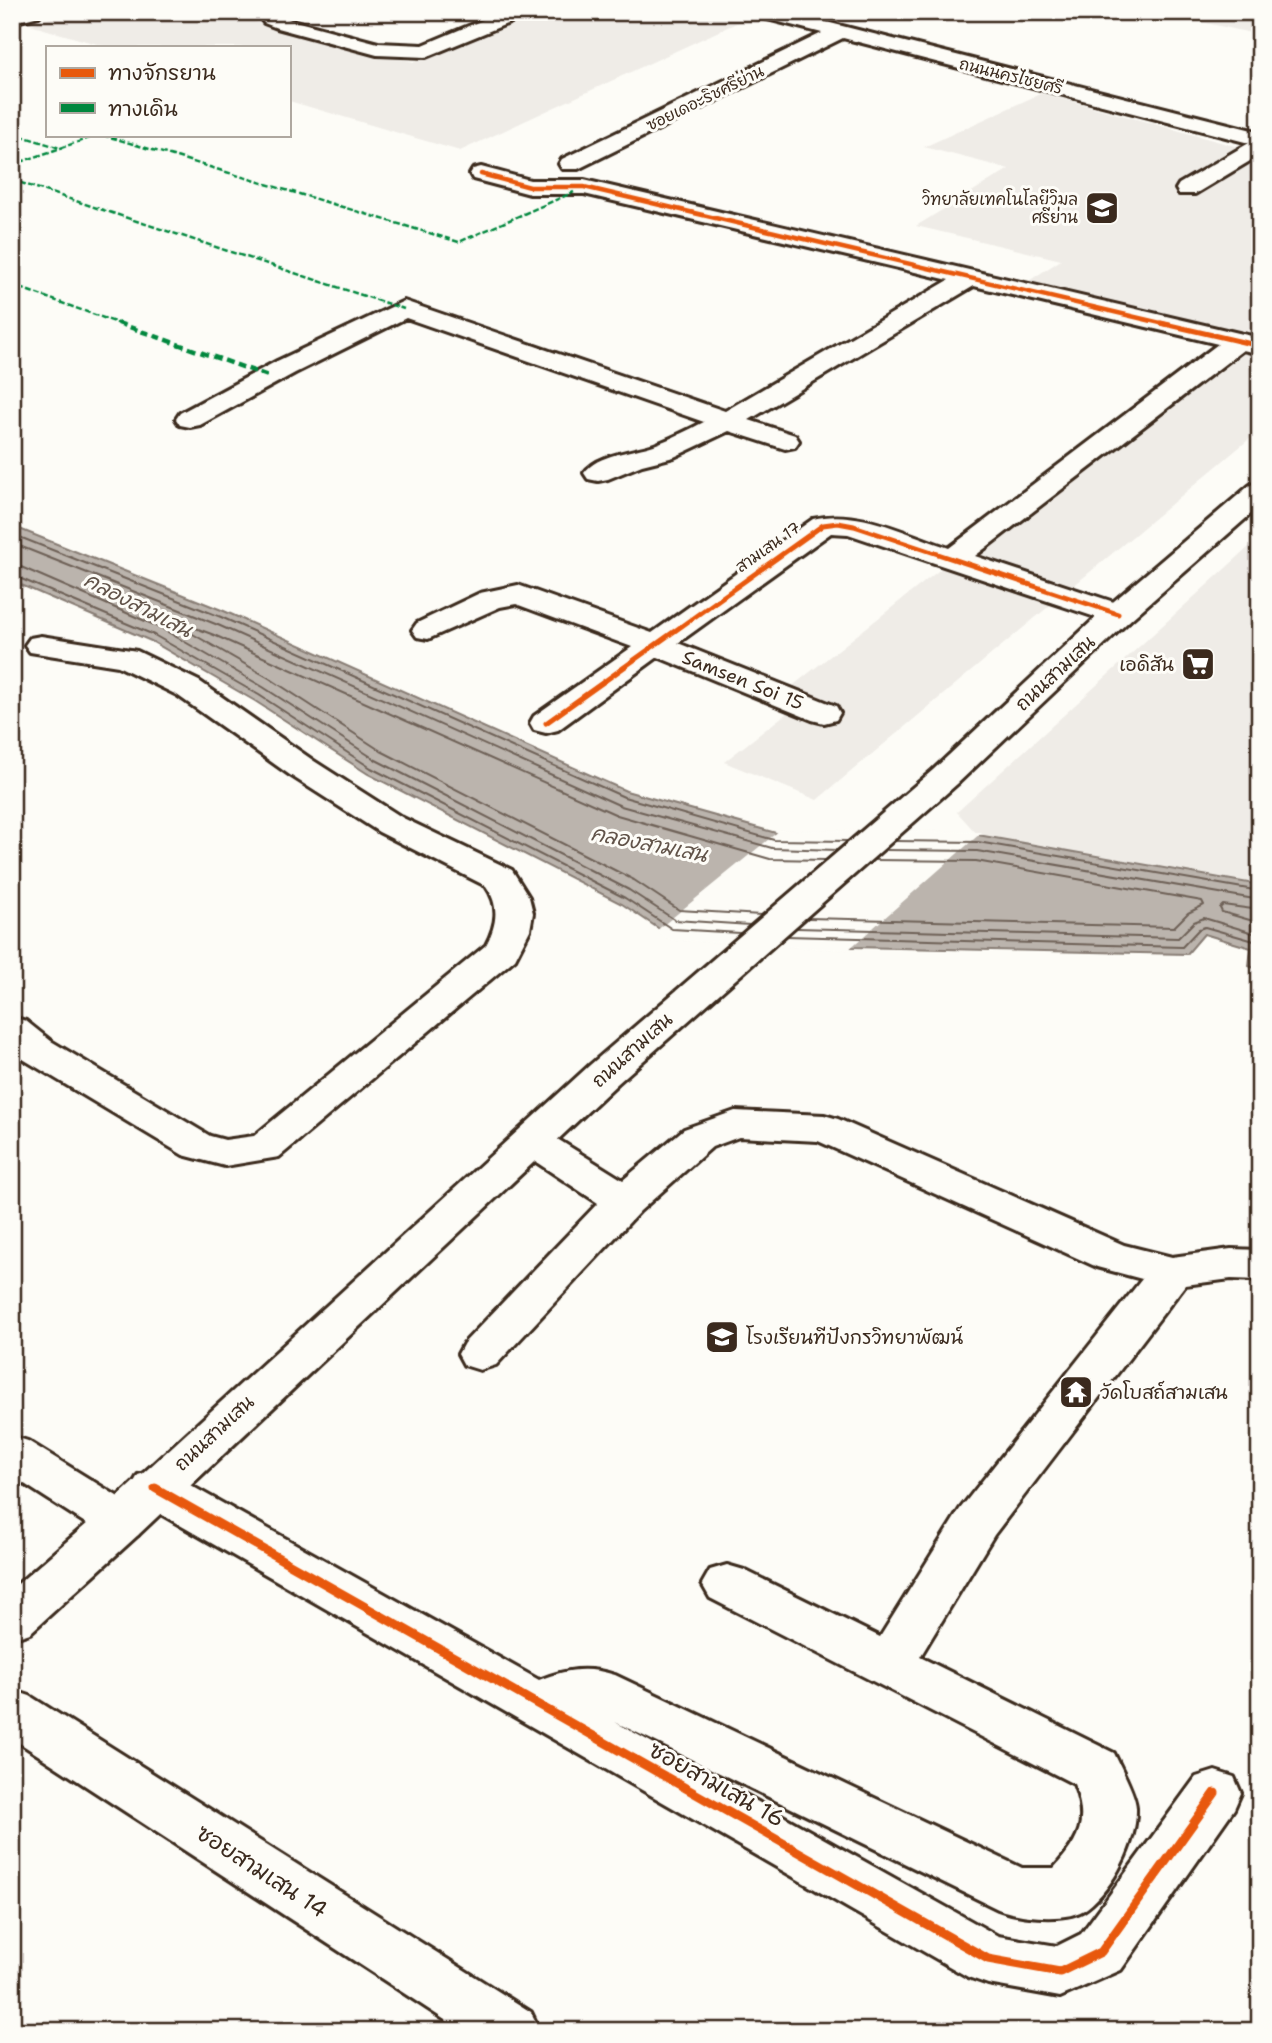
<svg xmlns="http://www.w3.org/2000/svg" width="1272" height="2043" viewBox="0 0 1272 2043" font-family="'Shantell Sans','Playpen Sans Thai',sans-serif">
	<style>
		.built { fill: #efece7 }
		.water { fill: #bbb4ad; stroke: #887d74; stroke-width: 2 }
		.pier { fill: #fdfcf7 }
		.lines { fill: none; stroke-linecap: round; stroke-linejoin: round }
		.shore { stroke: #6e6157; stroke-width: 2 }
		.minor-casing { stroke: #3b2a1e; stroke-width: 6 }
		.major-casing { stroke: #3b2a1e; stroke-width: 6 }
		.minor { fill: #fdfcf7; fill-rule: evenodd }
		.major { fill: #fdfcf7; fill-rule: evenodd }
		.quiet-far1 { stroke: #00873e; stroke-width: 2.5; stroke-dasharray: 6 2.5; stroke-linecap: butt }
		.quiet { stroke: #00873e; stroke-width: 4.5; stroke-dasharray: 8 4.5; stroke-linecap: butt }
		.cycleway-far2-casing { stroke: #fdfcf7; stroke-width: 7 }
		.cycleway-far1-casing { stroke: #fdfcf7; stroke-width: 9 }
		.cycleway-casing { stroke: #fdfcf7; stroke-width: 13 }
		.cycleway-far2 { stroke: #e8590c; stroke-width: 4.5 }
		.cycleway-far1 { stroke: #e8590c; stroke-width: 5 }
		.cycleway { stroke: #e8590c; stroke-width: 9 }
		.labels { text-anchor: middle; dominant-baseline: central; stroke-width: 6; stroke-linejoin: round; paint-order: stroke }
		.far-street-label { font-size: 16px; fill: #3b2a1e; stroke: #fdfcf7 }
		.far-poi-label { font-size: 16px; fill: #3b2a1e; stroke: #fdfcf7; text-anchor: end }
		.poi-label { font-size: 19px; fill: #3b2a1e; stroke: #fdfcf7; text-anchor: start }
		.street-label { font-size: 19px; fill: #3b2a1e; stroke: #fdfcf7 }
		.water-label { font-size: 21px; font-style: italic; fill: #615349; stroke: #fdfcf7 }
		.near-street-label { font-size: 23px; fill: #3b2a1e; stroke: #fdfcf7 }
	</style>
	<rect width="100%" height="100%" fill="#fdfcf7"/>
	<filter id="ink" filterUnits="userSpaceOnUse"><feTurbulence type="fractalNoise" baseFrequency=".0143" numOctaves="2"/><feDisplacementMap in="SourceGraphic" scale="14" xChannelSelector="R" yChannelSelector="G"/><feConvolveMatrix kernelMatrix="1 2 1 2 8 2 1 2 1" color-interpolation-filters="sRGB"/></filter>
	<g filter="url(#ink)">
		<!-- built -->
		<path class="built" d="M67 12H282L255 22 414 62 530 12H717L745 19 460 151 289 101V47H107L30 25Z
			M1157 12H1260V35Z
			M1042 93 1260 153V430L817 800 724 762 792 709 772 702 1236 336 1021 286 1061 260 916 226 1009 169 924 147Z
			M1260 537V885L978 835 957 812Z"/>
		<!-- water -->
		<path class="water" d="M12 526 224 611 626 791 776 833 978 835 1260 885V970L1249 966 1251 948 1204 934 1187 954 852 947 670 936 622 904 368 774 255 701 151 641 12 581Z"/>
		<!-- pier -->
		<path class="pier" d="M780 830 978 832H982L848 950 670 940 656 931Z"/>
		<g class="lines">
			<!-- shore -->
			<path class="shore" d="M12 534 221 617 624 797 774 840 848 841
				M12 543 218 625 621 806 772 848 838 850
				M12 566 21 567 159 627 263 687 376 760 629 890 675 920 750 925
				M12 575 154 635 259 695 371 768 625 898 672 929 740 933
				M895 841 978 842 1260 891
				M885 850 977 851 1260 900
				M1260 910 1223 905 1220 908 1222 912 1260 923
				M761 915 679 910 634 880 381 751 269 678 191 633 189 629 193 627 214 635 617 815 770 859 826 860
				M808 918 1174 927 1188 913 1204 905 1202 901 976 861 873 860
				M797 928 1178 938 1194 922 1204 918 1260 935
				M787 936 1182 947 1199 929 1205 927 1254 941 1258 946 1257 960 1260 962"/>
			<!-- minor casing -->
			<g class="minor-casing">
				<path id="minor" d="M12 12H42L39 16 12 23Z
					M263 12H283L282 16 291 20 378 43 423 45 502 12H529L526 16 426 57 377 55 277 28 264 23 261 19Z
					M753 12H787L1260 132V155L1195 194H1179L1176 189 1179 184 1249 143 843 38 578 169H562L559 164 562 159 822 33 756 16Z
					M481 167 530 180H584L1260 338V354L1243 350 975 556 1129 607 1133 614 1129 621 1118 623 1107 621 848 534 831 533 678 643 836 706 840 713 836 720 824 723 812 720 658 657 558 730 546 733 534 730 530 723 534 716 632 647 516 604 500 607 428 639 417 637 412 630 417 623 480 593 518 585 652 633 813 519C858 508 906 534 949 548L1218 344 974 286 749 420 795 435 799 441 795 447 785 449 729 431 674 457 642 465 608 479 598 481 588 479 584 473C597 454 633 452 654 445 671 439 688 430 704 422L406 318 295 373 200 425 190 427 180 425 176 419 180 413 277 361 404 301 725 411 949 280 584 194H530L473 179 470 174 473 169Z
					M41 636 137 651 199 681 314 761 403 818 512 870 529 897 533 913 530 930 515 959 279 1157 225 1166 183 1155 23 1059 12 1049V1017L26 1021 51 1041 210 1136 225 1140 254 1136 486 945C497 924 500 906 486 886L379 832 290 775 177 695 118 666 30 652 25 645 30 638Z
					M735 1111 824 1115 838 1119 1124 1245 1172 1257 1231 1249 1260 1250V1280L1231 1279 1185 1285 994 1535 920 1657 1114 1753C1120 1766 1136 1795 1136 1808 1137 1842 1114 1887 1087 1908 1068 1923 1019 1917 998 1909L615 1722 998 1936 1057 1946 1081 1934 1196 1777 1215 1771 1234 1777 1241 1793 1234 1809 1121 1970 1060 1997 988 1984 968 1977 138 1501 131 1488 138 1475 155 1470 172 1475 539 1680C566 1669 587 1666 615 1675L1022 1868H1054C1080 1839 1089 1822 1074 1784L710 1598 702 1584 710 1570 727 1565 744 1570 880 1637 960 1509 1142 1279 1097 1267 818 1141 739 1137 712 1147 640 1211 496 1365 480 1370 464 1365 458 1354 464 1343 598 1203 518 1150 512 1141 518 1132 532 1128 546 1132 623 1180 684 1129Z
					M12 1436 28 1441 138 1509 145 1522 138 1535 121 1540 104 1535 12 1476Z
					M12 1690 30 1696 531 2012 540 2031H462L12 1738Z"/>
			</g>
			<!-- major casing -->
			<g class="major-casing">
				<path id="major" d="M1260 482V506L1129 621 957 784 618 1083 138 1535 30 1633 12 1639V1589L104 1509 590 1065 933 770 1107 607 1250 485Z"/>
			</g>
			<!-- minor -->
			<use href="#minor" class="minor"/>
			<!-- major -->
			<use href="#major" class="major"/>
			<!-- quiet-far1 -->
			<path class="quiet-far1" d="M12 133 60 148
				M103 135 459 242 574 192
				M12 165 98 135
				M12 180 404 309
				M12 285 123 325"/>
			<!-- quiet -->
			<path class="quiet" d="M118 323 268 376"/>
			<!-- cycleway-far2 casing -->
			<g class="cycleway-far2-casing">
				<path id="cycleway-far2" d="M481 174 530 187H584L1169 325"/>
			</g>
			<!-- cycleway-far1 casing -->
			<g class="cycleway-far1-casing">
				<path id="cycleway-far1" d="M1161 323 1260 346
					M546 723 823 525 838 523 854 526 1118 614"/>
			</g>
			<!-- cycleway casing -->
			<g class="cycleway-casing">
				<path id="cycleway" d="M155 1488 988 1959 1060 1972 1101 1952 1215 1793"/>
			</g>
			<!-- cycleway-far2 -->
			<use href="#cycleway-far2" class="cycleway-far2"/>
			<!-- cycleway-far1 -->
			<use href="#cycleway-far1" class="cycleway-far1"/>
			<!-- cycleway -->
			<use href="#cycleway" class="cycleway"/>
		</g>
	</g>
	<!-- icons -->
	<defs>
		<g id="university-square" transform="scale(1.75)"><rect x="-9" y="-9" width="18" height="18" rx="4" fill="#3b2a1e" stroke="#fdfcf7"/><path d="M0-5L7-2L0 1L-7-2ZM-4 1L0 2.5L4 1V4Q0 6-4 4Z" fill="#fff"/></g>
		<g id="supermarket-square" transform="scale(1.75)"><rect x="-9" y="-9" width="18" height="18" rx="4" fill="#3b2a1e" stroke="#fdfcf7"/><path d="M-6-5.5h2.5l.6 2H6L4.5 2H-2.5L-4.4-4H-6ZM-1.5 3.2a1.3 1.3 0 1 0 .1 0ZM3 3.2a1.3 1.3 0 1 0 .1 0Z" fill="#fff"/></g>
		<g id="school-square" transform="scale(1.75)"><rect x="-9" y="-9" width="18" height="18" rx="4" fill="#3b2a1e" stroke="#fdfcf7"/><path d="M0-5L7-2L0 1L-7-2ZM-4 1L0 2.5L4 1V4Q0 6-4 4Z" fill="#fff"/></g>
		<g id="temple-square" transform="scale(1.75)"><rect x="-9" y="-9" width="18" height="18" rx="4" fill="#3b2a1e" stroke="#fdfcf7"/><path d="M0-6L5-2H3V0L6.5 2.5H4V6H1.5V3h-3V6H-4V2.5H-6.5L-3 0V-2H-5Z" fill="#fff"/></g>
	</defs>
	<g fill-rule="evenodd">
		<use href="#university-square" x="1102" y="208"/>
		<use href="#supermarket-square" x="1198" y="664"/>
		<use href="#school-square" x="722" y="1337"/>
		<use href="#temple-square" x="1076" y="1392"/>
	</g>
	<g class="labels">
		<!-- far-street labels -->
		<g class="far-street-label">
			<text transform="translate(1011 76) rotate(14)">ถนนนครไชยศรี</text>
			<text transform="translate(705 98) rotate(-26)">ซอยเดอะริชศรีย่าน</text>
			<text transform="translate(768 547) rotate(-35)">สามเสน 17</text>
		</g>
		<!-- far-poi labels -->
		<g class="far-poi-label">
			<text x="1078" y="199">วิทยาลัยเทคโนโลยีวิมล<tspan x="1078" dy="18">ศรีย่าน</tspan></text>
		</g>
		<!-- poi labels -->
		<g class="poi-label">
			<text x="1174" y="664" text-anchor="end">เอดิสัน</text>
			<text x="746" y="1337">โรงเรียนทีปังกรวิทยาพัฒน์</text>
			<text x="1100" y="1392">วัดโบสถ์สามเสน</text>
		</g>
		<!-- street labels -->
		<g class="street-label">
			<text transform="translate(1055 673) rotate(-43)">ถนนสามเสน</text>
			<text transform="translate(743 680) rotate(22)">Samsen Soi 15</text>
			<text transform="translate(632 1050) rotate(-42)">ถนนสามเสน</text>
			<text transform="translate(214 1433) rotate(-43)">ถนนสามเสน</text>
		</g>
		<!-- water labels -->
		<g class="water-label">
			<text transform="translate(138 605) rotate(27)">คลองสามเสน</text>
			<text transform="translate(649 844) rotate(11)">คลองสามเสน</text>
		</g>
		<!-- near-street labels -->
		<g class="near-street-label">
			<text transform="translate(717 1784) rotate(29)">ซอยสามเสน 16</text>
			<text transform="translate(262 1871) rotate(33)">ซอยสามเสน 14</text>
		</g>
	</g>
	<!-- margin -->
	<rect width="1272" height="2043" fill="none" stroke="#fdfcf7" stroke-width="42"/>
	<rect x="21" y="21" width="1230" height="2001" fill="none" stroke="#3b2a1e" stroke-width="2.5" filter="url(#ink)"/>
	<!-- legend -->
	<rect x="46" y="46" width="245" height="91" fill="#fdfcf7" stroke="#afa8a0" stroke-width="2"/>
	<rect x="60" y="68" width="35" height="10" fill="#e8590c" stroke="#afa8a0" stroke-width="2"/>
	<text x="108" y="80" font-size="21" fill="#3b2a1e">ทางจักรยาน</text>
	<rect x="60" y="103" width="35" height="10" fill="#00873e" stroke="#afa8a0" stroke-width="2"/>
	<text x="108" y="116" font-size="21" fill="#3b2a1e">ทางเดิน</text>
</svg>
